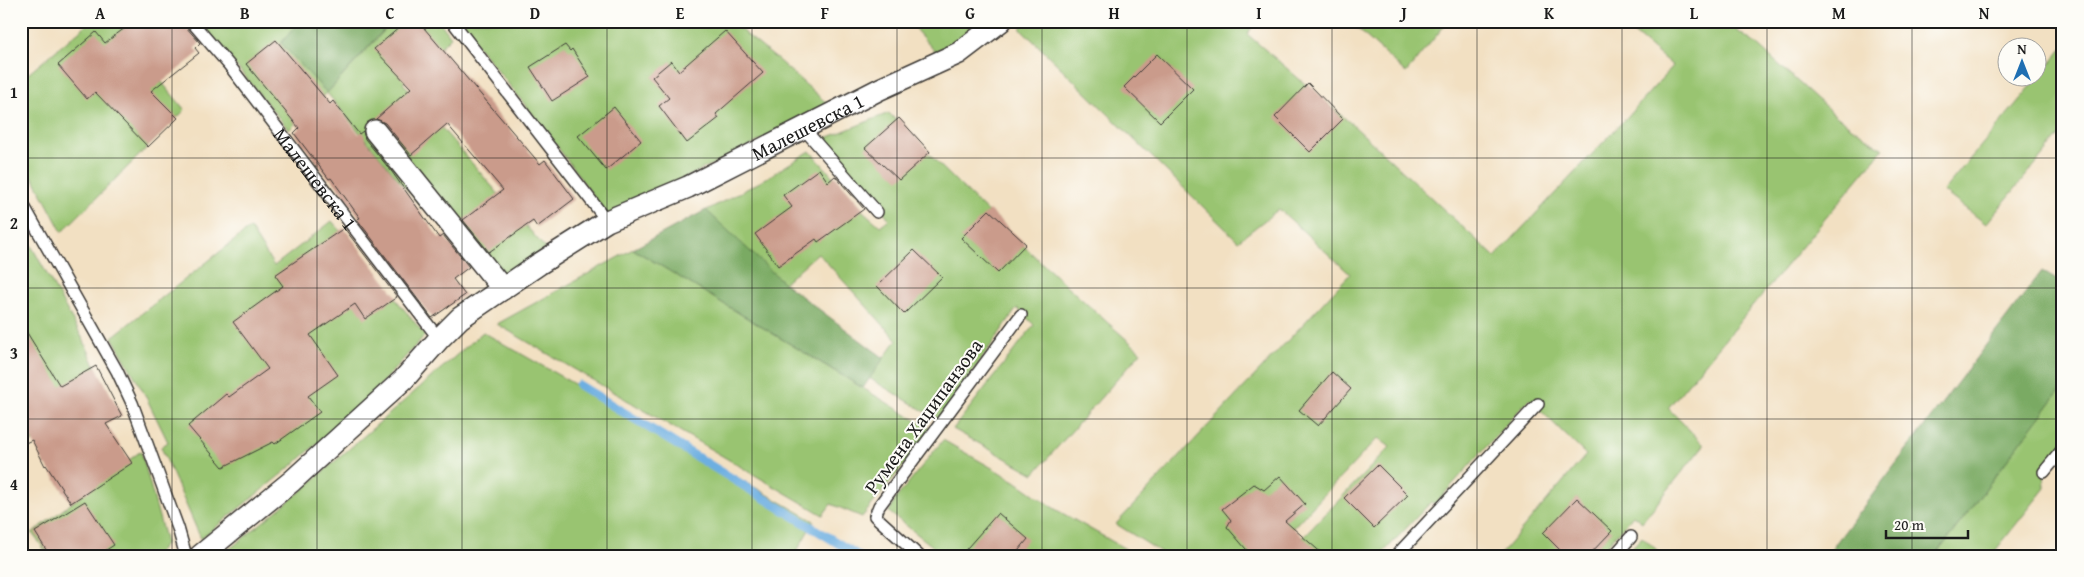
<svg xmlns="http://www.w3.org/2000/svg" width="2084" height="577" viewBox="0 0 2084 577" font-family="'Gentium Book Plus',serif">
	<style>
		.green { fill: #99c471; stroke: #5a7046 }
		.forest { fill: #7aaa63; stroke: #4b6340 }
		.lines { fill: none; stroke-linecap: round; stroke-linejoin: round }
		.stream { stroke: #6dafe1; stroke-width: 9 }
		.building { fill: #ca9b8b }
		.service-casing { stroke: #3c3935; stroke-width: 14 }
		.minor-casing { stroke: #3c3935; stroke-width: 24 }
		.service { stroke: #fff; stroke-width: 11 }
		.minor { stroke: #fff; stroke-width: 21 }
		.grid { fill: none; stroke: #1c1c1c; stroke-width: 1; stroke-opacity: 0.55 }
		.labels { text-anchor: middle; dominant-baseline: central; stroke-width: 4; stroke-linejoin: round; paint-order: stroke }
		.street-label { font-size: 20px; fill: #1c1c1c; stroke: #fdfcf7 }
		.neatline { fill: none; stroke: #1c1c1c; stroke-width: 2 }
		.grid-label { font-size: 16px; text-anchor: middle; font-weight: bold; fill: #1c1c1c }
	</style>
	<rect width="100%" height="100%" fill="#fdfcf7"/>
	<filter id="ink" filterUnits="userSpaceOnUse"><feTurbulence type="fractalNoise" baseFrequency=".02" numOctaves="2"/><feDisplacementMap in="SourceGraphic" scale="10" xChannelSelector="R" yChannelSelector="G"/><feConvolveMatrix kernelMatrix="1 2 1 2 8 2 1 2 1" color-interpolation-filters="sRGB"/></filter>
	<filter id="wash" filterUnits="userSpaceOnUse"><feTurbulence type="fractalNoise" baseFrequency=".0096" numOctaves="4" result="noise"/><feDisplacementMap in="SourceGraphic" scale="20" xChannelSelector="R" yChannelSelector="G"/><feGaussianBlur stdDeviation="1.12" result="paint"/><feColorMatrix in="noise" values="0 0 0 0 0 0 0 0 0 0 0 0 0 0 0 0 0 1.4 0 .05"/><feComposite in="paint" operator="in"/></filter>
	<g filter="url(#wash)">
		<rect width="100%" height="100%" fill="#f2e0c2"/>
		<!-- green -->
		<path class="green" d="M91 21H132L120 32 185 110 62 232 35 181 21 159V80Z
			M199 21H300L282 43 327 93 393 21H439L451 37 403 83 546 249 498 279 433 201 423 209 327 93 289 130Z
			M458 21H730L779 61 830 106 608 216 545 130Z
			M908 21H989L939 56Z
			M1027 21H1257L1247 34 1355 127 1495 257 1628 116 1673 66 1619 21H1723L1756 44 1836 116 1883 149 1668 408 1704 445 1642 522 1633 515 1598 556H1499L1586 455 1529 399 1435 504 1431 502 1380 556H1285L1390 447 1378 438 1266 556H1167L1116 524 1350 274 1279 209 1238 241 1020 28Z
			M1349 21H1448L1406 73Z
			M2063 48V131L1986 224 1943 191Z
			M889 113C969 197 1054 276 1141 352L1034 474 953 429 1034 325 1017 308 939 420 869 378 897 340 818 253 784 283 703 212 760 182 810 151 864 212 880 226 889 219 880 206 821 140Z
			M332 221 425 335 365 402 294 464 201 539 161 447 168 442 144 393 112 337 250 228 274 266Z
			M21 227 84 341 106 390 21 450Z
			M633 249 932 430 862 517 831 504 823 515 497 324Z
			M483 332 814 521 794 556H221L301 491Z
			M2063 386V447L2044 471 2045 488 1991 556H1935Z
			M943 440 1015 481 1055 509 1138 556H945L889 512 897 497Z
			M141 451 165 539V544L155 556H49L32 533Z
			M1642 537 1664 556H1624Z"/>
		<!-- forest -->
		<path class="forest" d="M300 21H392L327 93 281 43Z
			M706 210 784 283 884 358 863 388 633 249Z
			M2042 271 2063 284V386L1935 556H1826Z"/>
		<g class="lines">
			<!-- stream -->
			<path class="stream" d="M579 385 859 556"/>
		</g>
		<g id="blocks">
			<!-- building -->
			<path class="building" d="M134 21H184L185 26 200 43 195 48 199 53 151 91 178 118 148 147 95 92 87 99 58 65 96 32 105 43Z
				M407 21H418L540 164 545 160 574 199 537 227 533 221 489 252 463 220 503 190 447 124 411 155 385 123 376 119 411 88 374 49Z
				M725 31 763 73 716 114 719 118 687 143 659 106 669 98 652 77 671 61 679 71Z
				M276 40 330 104 333 101 359 134 363 131 365 139 392 172 439 238 443 235 469 267 453 279 465 295 432 318 357 219 360 218 331 178 329 179 294 133 299 128 246 64Z
				M565 45 570 51 572 49 590 77 552 101 530 67Z
				M1157 54 1193 89 1160 122 1124 87Z
				M1308 83 1343 119 1310 152 1275 117Z
				M614 107 641 141 606 170 578 136Z
				M899 118 930 152 899 180 865 148Z
				M819 169 828 182 835 176 864 209 818 242 816 239 778 266 755 234 792 207 783 195Z
				M989 210 1026 244 998 273 961 238Z
				M344 228 397 297 365 319 355 304 310 335 338 375 308 396 320 412 275 444 273 442 223 467 188 426 226 394 229 397 268 369 233 322 283 286 275 275Z
				M914 250 942 277 904 314 877 286Z
				M21 323 60 386 96 366 122 416 106 424 132 463 71 503 46 465 45 466 32 440 21 445Z
				M1332 372 1351 389 1318 426 1299 410Z
				M1378 465 1408 495 1374 528 1344 498Z
				M1280 476 1305 504 1285 521 1325 556H1252L1227 527 1231 520 1222 509 1254 484 1264 490Z
				M1577 498 1612 531 1588 556H1566L1543 533Z
				M85 501 114 545 97 556H50L35 532Z
				M998 513 1028 539 1014 556H960Z"/>
		</g>
	</g>
	<g filter="url(#ink)">
		<use href="#blocks" fill-opacity="0" stroke="#3c3935" stroke-width="1"/>
		<g class="lines">
			<!-- service casing -->
			<g class="service-casing">
				<g id="service">
					<path id="s1" d="M191 21 229 65 439 339"/>
					<path d="M452 21 607 221"/>
					<path d="M804 129 877 212"/>
					<path d="M21 201 117 371 132 403 178 528 186 556"/>
					<path d="M2044 472 2063 449"/>
					<path d="M919 556 875 516 879 506 1021 315"/>
					<path d="M1396 556 1538 404"/>
					<path d="M1614 556 1631 537"/>
				</g>
			</g>
			<!-- minor casing -->
			<g class="minor-casing">
				<g id="minor">
					<path d="M375 131 503 289"/>
					<path id="s2" d="M200 556 292 481 404 379 439 339 460 318 539 264 607 221 688 187 880 89 959 53 1001 21"/>
				</g>
			</g>
			<!-- service -->
			<use href="#service" class="service"/>
			<!-- minor -->
			<use href="#minor" class="minor"/>
		</g>
	</g>
	<!-- grid -->
	<path class="grid" d="M172 21V556M317 21V556M462 21V556M607 21V556M752 21V556M897 21V556M1042 21V556M1187 21V556M1332 21V556M1477 21V556M1622 21V556M1767 21V556M1912 21V556M21 158H2063M21 288H2063M21 419H2063"/>
	<g class="labels">
		<!-- street labels -->
		<g class="street-label">
			<text stroke="none"><textPath href="#s2" startOffset="751">Малешевска 1</textPath></text>
			<text stroke="none"><textPath href="#s1" startOffset="201">Малешевска 1</textPath></text>
			<text transform="translate(923 416) rotate(-54)">Румена Хаџипанзова</text>
		</g>
	</g>
	<!-- margin -->
	<rect width="2084" height="577" fill="none" stroke="#fdfcf7" stroke-width="55"/>
	<!-- north arrow -->
	<g transform="translate(2022 62)"><circle r="24" fill="#fdfcf7" stroke="#a3a29f"/>
	<path d="M0-4L9 19L0 12L-9 19Z" fill="#1f6fb2"/>
	<text y="-8" font-size="14" font-weight="bold" text-anchor="middle" fill="#1c1c1c">N</text>
	</g>
	<!-- scale -->
	<path d="M1886 530v8h82v-8" fill="none" stroke="#1c1c1c" stroke-width="2.5"/>
	<text x="1894" y="530" font-size="15" fill="#1c1c1c" stroke="#fdfcf7" stroke-width="4" paint-order="stroke">20 m</text>
	<rect x="28" y="28" width="2028" height="522" class="neatline"/>
	<g class="grid-label">
		<text x="100" y="19">A</text>
		<text x="245" y="19">B</text>
		<text x="390" y="19">C</text>
		<text x="535" y="19">D</text>
		<text x="680" y="19">E</text>
		<text x="825" y="19">F</text>
		<text x="970" y="19">G</text>
		<text x="1114" y="19">H</text>
		<text x="1259" y="19">I</text>
		<text x="1404" y="19">J</text>
		<text x="1549" y="19">K</text>
		<text x="1694" y="19">L</text>
		<text x="1839" y="19">M</text>
		<text x="1984" y="19">N</text>
		<text x="14" y="98">1</text>
		<text x="14" y="229">2</text>
		<text x="14" y="359">3</text>
		<text x="14" y="490">4</text>
	</g>
</svg>
